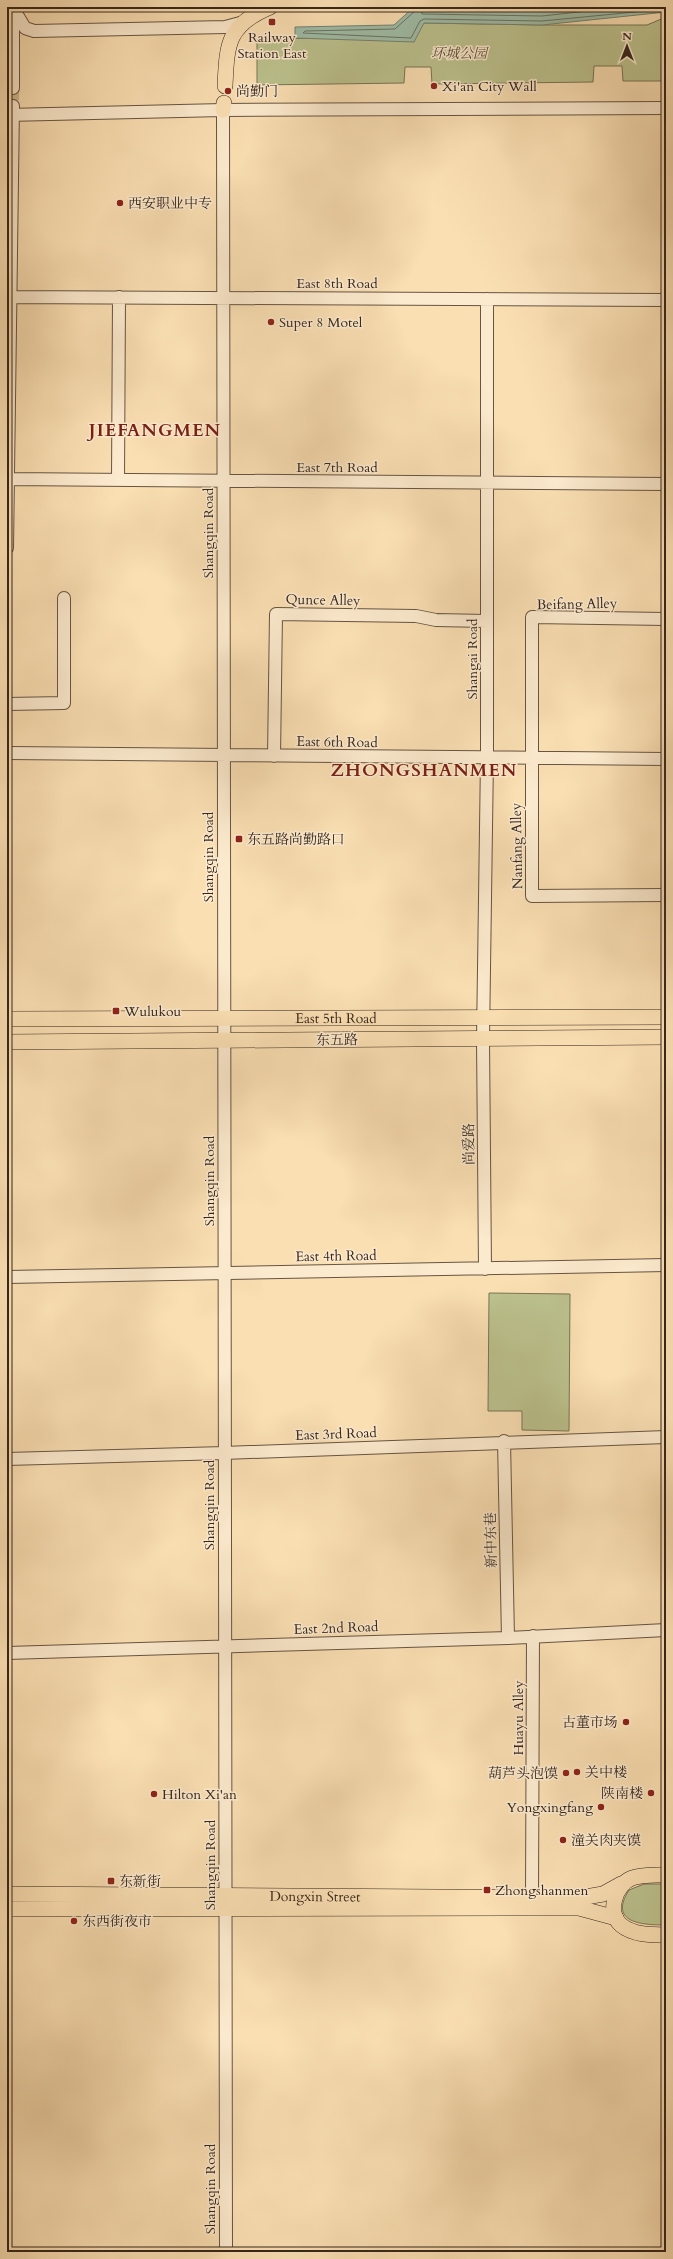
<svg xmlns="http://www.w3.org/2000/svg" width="673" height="2259" viewBox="0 0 673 2259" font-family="Cardo,'Noto Serif SC',serif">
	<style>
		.green { fill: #bcc28e; stroke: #797455 }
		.water { fill: #9fbda8; stroke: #758170 }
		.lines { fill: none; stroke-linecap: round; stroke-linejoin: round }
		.shore { stroke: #6a7262; stroke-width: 1 }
		.minor-tunnel { stroke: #d3ba95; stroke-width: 12; stroke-dasharray: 12 6; stroke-linecap: butt }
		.minor-casing { stroke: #675442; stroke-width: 14 }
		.major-casing { stroke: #36261c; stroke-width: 16 }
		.minor { stroke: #fceace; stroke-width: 12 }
		.major { stroke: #fadfb3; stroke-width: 15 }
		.poi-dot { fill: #8f2418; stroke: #fceace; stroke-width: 1.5 }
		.labels { text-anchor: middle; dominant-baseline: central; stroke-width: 3; stroke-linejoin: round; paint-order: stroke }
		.poi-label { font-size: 14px; fill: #36261c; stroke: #fceace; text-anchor: start }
		.park-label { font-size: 14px; font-style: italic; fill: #584d38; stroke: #fceace }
		.street-label { font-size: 14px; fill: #36261c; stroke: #fceace }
		.district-label { font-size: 18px; font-weight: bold; letter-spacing: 1px; fill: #7a1f14; stroke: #fceace }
	</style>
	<rect width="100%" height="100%" fill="#fadfb3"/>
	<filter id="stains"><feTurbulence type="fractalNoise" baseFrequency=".005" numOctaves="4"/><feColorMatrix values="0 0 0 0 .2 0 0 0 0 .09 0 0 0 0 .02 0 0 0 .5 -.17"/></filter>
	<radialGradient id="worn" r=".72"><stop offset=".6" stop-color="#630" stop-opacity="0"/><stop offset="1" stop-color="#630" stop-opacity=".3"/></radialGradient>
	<!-- green -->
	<path class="green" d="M666 17V81H623L622 66H594L593 82 432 84 431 67H405L404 83 257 85V39L325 38 424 23 542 25H647Z
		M489 1293 570 1294 569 1431 522 1430V1411H488Z
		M644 1884H666V1925C642 1925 608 1923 629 1890Z"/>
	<!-- water -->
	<path class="water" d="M414 7H666V12L542 25 424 23 414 42 295 38V27L394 25Z"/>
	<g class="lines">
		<!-- shore -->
		<path class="shore" d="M416 7 415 11 395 29 305 31 303 33 411 38 420 21 424 19 542 21 666 9
			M421 7 422 14 542 16 624 7
			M427 7 542 10 572 7"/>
		<!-- minor-tunnel -->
		<path class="minor-tunnel" d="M13 88V106"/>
		<!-- minor casing -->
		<g class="minor-casing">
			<path id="minor" d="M13 8 25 28 34 31 225 27 244 22
				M13 88V10
				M223 110 226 2252
				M7 115 223 110 666 108
				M7 297 666 300
				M7 479 666 484
				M118 480 119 297
				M7 548 13 106
				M666 619 532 617V896L666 895
				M7 704 64 703V598
				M7 753 666 759
				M274 756 276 614 416 616 436 620 487 621
				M485 1269 483 1039 487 758V299
				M7 1277 666 1265
				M504 1441 508 1638
				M7 1459 224 1453 666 1437
				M7 1653 508 1638 666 1630
				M532 1897 533 1636"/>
		</g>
		<!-- major casing -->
		<g class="major-casing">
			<g id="major">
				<path d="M225 86C227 44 227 25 270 7"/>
				<path d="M223 110 224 103"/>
				<path id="s1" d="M7 1019 666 1017"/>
				<path d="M7 1042 666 1037"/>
				<path d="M666 1875C655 1875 643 1874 632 1878 616 1884 606 1912 621 1925 633 1935 651 1935 666 1935"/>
				<path id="s2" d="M7 1894 580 1898 603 1894 621 1884"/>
				<path d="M7 1909 579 1908 616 1918"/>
			</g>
		</g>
		<!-- minor -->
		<use href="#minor" class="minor"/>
		<!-- major -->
		<use href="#major" class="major"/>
	</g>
	<!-- markers -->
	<g class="poi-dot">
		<rect x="268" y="18" width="8" height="8" rx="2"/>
		<circle cx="434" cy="86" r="4"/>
		<circle cx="228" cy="91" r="4"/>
		<circle cx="120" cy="203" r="4"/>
		<circle cx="271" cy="322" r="4"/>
		<rect x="235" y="835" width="8" height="8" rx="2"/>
		<rect x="112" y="1007" width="8" height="8" rx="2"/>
		<circle cx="626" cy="1722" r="4"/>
		<circle cx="577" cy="1772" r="4"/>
		<circle cx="566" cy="1773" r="4"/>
		<circle cx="651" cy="1793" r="4"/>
		<circle cx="154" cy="1794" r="4"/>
		<circle cx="601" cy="1807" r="4"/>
		<circle cx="563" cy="1840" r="4"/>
		<rect x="107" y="1877" width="8" height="8" rx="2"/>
		<rect x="483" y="1886" width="8" height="8" rx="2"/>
		<circle cx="74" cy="1921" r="4"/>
	</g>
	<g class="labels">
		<!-- poi labels -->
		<g class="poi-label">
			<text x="272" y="37" text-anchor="middle">Railway<tspan x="272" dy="16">Station East</tspan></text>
			<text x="442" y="86">Xi'an City Wall</text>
			<text x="236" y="91">尚勤门</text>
			<text x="128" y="203">西安职业中专</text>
			<text x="279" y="322">Super 8 Motel</text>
			<text x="247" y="839">东五路尚勤路口</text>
			<text x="124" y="1011">Wulukou</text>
			<text x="618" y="1722" text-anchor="end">古董市场</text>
			<text x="585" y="1772">关中楼</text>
			<text x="558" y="1773" text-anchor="end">葫芦头泡馍</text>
			<text x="643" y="1793" text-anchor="end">陕南楼</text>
			<text x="162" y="1794">Hilton Xi'an</text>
			<text x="593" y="1807" text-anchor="end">Yongxingfang</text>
			<text x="571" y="1840">潼关肉夹馍</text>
			<text x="119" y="1881">东新街</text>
			<text x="495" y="1890">Zhongshanmen</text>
			<text x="82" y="1921">东西街夜市</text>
		</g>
		<!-- park labels -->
		<g class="park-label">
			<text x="459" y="53">环城公园</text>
		</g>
		<!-- street labels -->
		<g class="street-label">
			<text x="337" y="283">East 8th Road</text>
			<text x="337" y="467">East 7th Road</text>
			<text transform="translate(208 533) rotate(-90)">Shangqin Road</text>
			<text transform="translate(323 600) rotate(1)">Qunce Alley</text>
			<text transform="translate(577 604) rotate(-1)">Beifang Alley</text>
			<text transform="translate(472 659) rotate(-90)">Shangai Road</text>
			<text transform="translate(337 742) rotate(1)">East 6th Road</text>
			<text transform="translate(517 846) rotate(-91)">Nanfang Alley</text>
			<text transform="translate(208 857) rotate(-90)">Shangqin Road</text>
			<text stroke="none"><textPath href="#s1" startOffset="329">East 5th Road</textPath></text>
			<text transform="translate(337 1040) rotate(-1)">东五路</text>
			<text transform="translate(469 1144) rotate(-91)">尚爱路</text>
			<text transform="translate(209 1181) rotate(-90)">Shangqin Road</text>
			<text transform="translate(336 1256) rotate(-1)">East 4th Road</text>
			<text transform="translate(336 1434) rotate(-2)">East 3rd Road</text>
			<text transform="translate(209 1505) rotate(-90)">Shangqin Road</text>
			<text transform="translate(491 1540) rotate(-91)">新中东巷</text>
			<text transform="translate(336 1628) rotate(-2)">East 2nd Road</text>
			<text transform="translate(518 1718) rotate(-90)">Huayu Alley</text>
			<text transform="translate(210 1865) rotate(-90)">Shangqin Road</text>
			<text stroke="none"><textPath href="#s2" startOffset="308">Dongxin Street</textPath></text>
			<text transform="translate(210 2189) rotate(-90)">Shangqin Road</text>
		</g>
		<!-- district labels -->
		<g class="district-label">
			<text x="155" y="430">JIEFANGMEN</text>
			<text x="424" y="770">ZHONGSHANMEN</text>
		</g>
	</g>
	<!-- margin -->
	<rect width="673" height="2259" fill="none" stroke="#fadfb3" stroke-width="24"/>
	<rect x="8" y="8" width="657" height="2243" fill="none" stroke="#36261c" stroke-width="2"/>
	<rect x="12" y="12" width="649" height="2235" fill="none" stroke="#36261c"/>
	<!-- north arrow -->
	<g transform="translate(627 46)" stroke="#fceace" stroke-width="3" paint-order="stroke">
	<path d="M0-3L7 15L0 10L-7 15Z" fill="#36261c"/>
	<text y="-6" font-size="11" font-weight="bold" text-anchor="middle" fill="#36261c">N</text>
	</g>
	<rect width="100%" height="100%" filter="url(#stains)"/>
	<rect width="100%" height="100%" fill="url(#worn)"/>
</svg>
